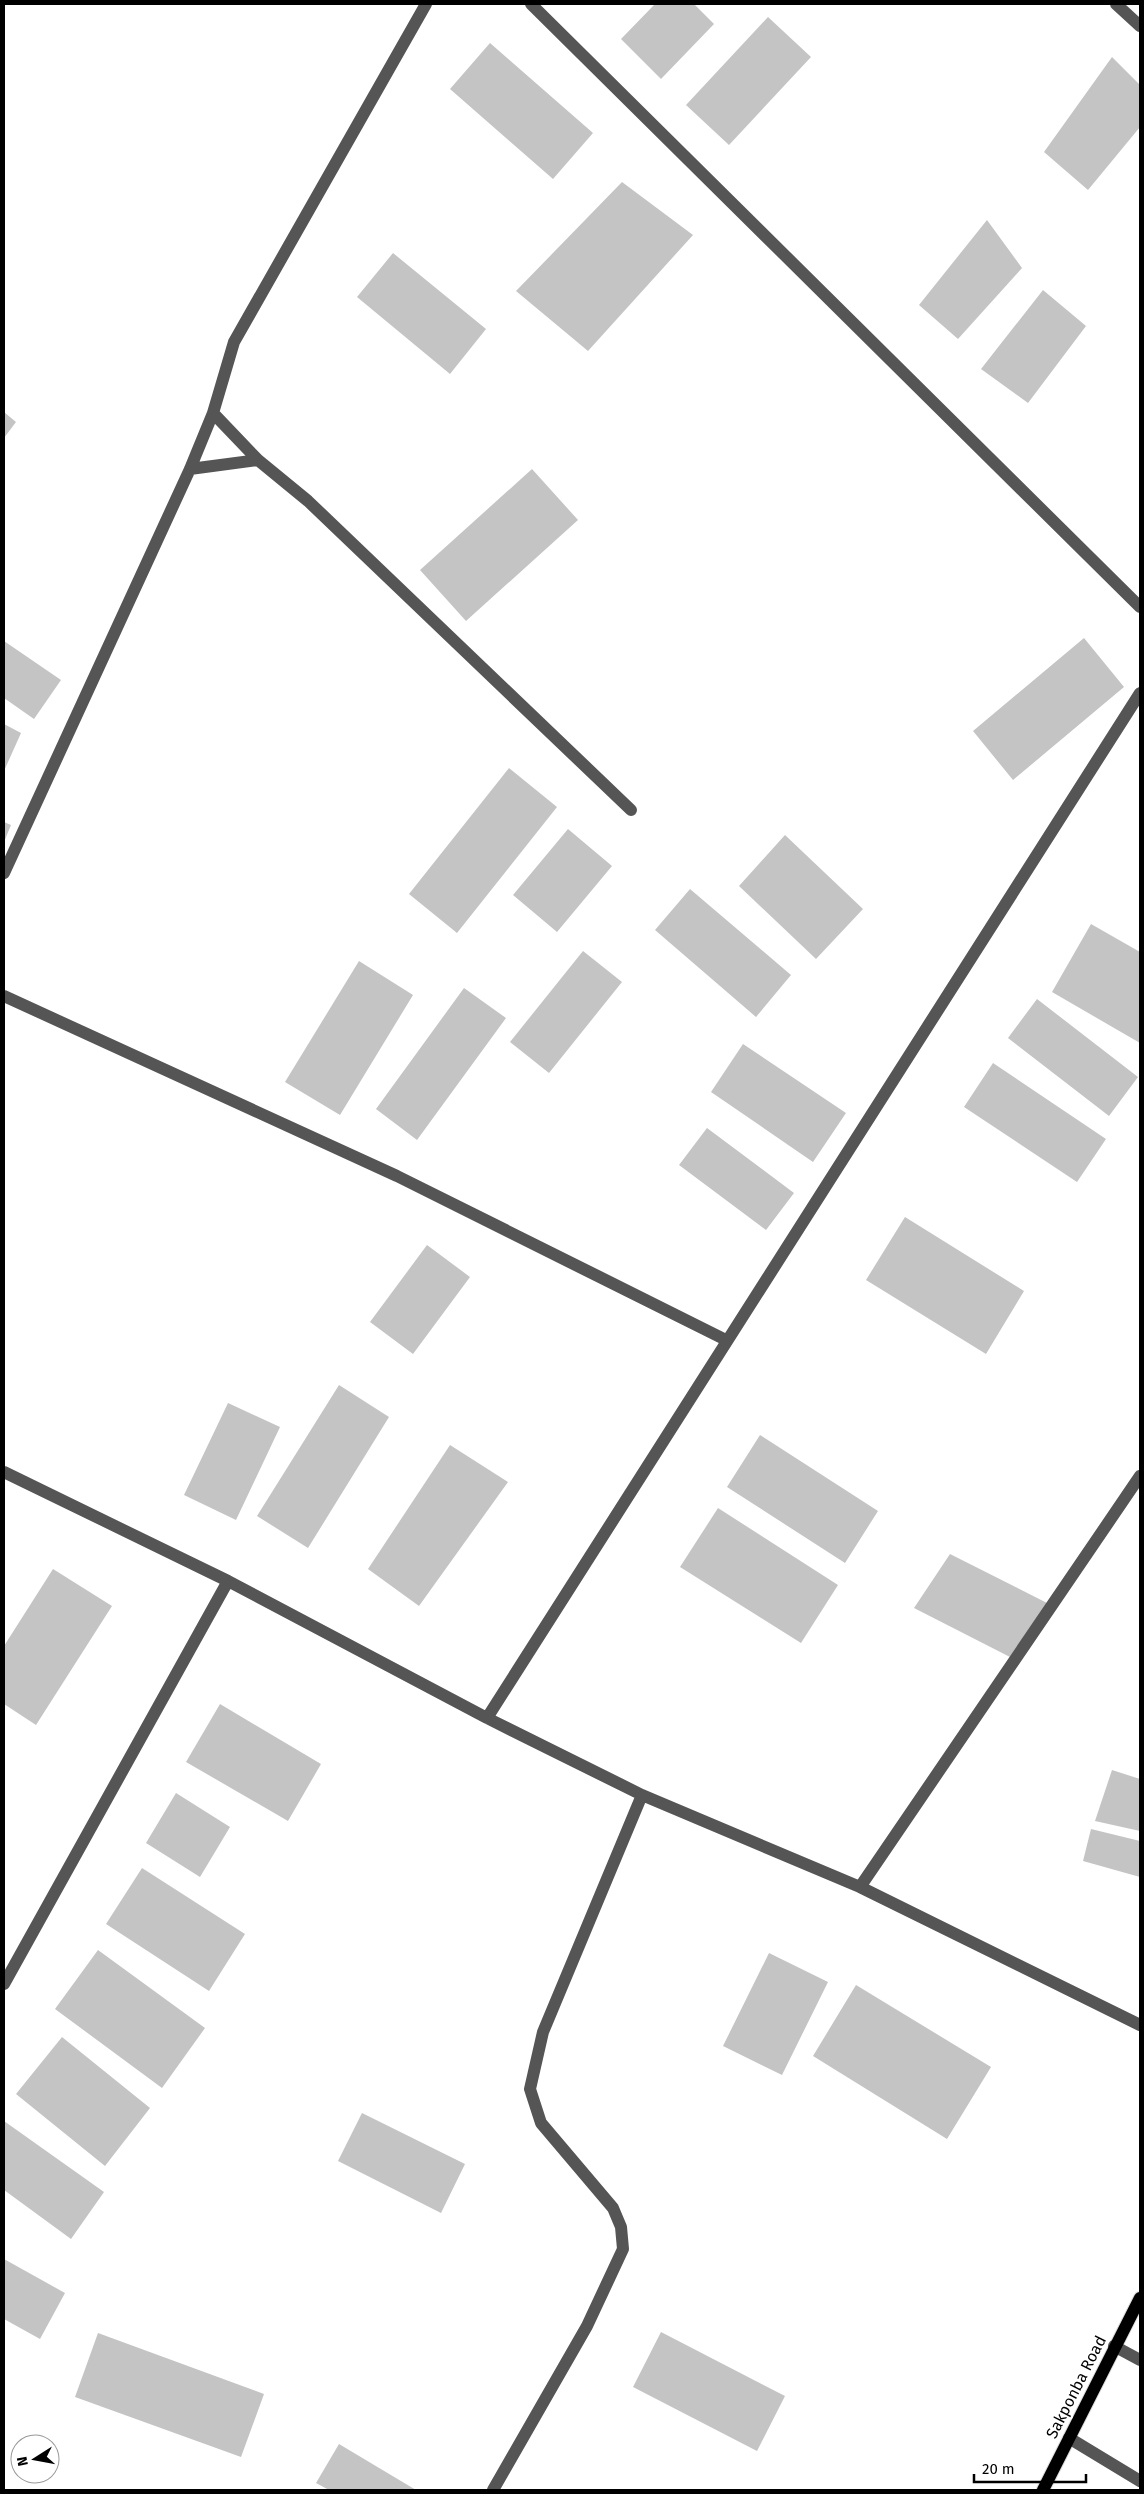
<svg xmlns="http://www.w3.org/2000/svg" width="1144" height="2494" viewBox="0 0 1144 2494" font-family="'Fira Sans',sans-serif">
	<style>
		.building { fill: #c4c4c4 }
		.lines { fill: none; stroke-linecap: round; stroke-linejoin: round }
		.major-casing { stroke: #dbdbdb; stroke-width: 14 }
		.minor { stroke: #555; stroke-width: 12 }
		.major { stroke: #000; stroke-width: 12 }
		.labels { text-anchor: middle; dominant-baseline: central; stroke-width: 4; stroke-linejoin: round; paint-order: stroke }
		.street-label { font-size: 16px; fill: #000; stroke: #fff }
	</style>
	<rect width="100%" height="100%" fill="#fff"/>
	<!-- building -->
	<path class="building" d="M655 4H694L714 24 661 79 621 39Z
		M768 17 811 57 729 145 686 105Z
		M490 43 593 133 553 179 450 89Z
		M1112 57 1140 85V127L1088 190 1044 152Z
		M622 182 693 235 588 351 516 291Z
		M987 220 1022 268 958 339 919 305Z
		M393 253 486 329 450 374 357 297Z
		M1043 290 1086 326 1028 403 981 369Z
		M4 412 16 422 4 438Z
		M532 469 578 520 466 621 420 570Z
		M1084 638 1124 687 1013 780 973 731Z
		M4 641 61 680 34 719 4 698Z
		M4 724 21 733 4 771Z
		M509 768 557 807 457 933 409 894Z
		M4 822 11 825 4 842Z
		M568 829 612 866 557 932 513 895Z
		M785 835 863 909 816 959 739 886Z
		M690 889 791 975 756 1017 655 930Z
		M1091 924 1140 952V1043L1052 992Z
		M583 951 622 982 549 1073 510 1042Z
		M359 961 413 995 340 1115 285 1082Z
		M464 988 506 1018 417 1140 376 1109Z
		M1037 999 1138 1077 1109 1116 1008 1038Z
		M743 1044 846 1113 813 1162 711 1092Z
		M993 1063 1106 1139 1077 1182 964 1107Z
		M707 1128 794 1193 766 1230 679 1165Z
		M905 1217 1024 1291 986 1354 866 1280Z
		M427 1245 470 1277 413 1354 370 1322Z
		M339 1385 389 1417 308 1548 257 1516Z
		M228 1403 280 1427 236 1520 184 1495Z
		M760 1435 878 1511 845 1563 727 1487Z
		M450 1445 508 1482 419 1606 368 1569Z
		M718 1508 838 1585 801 1643 680 1567Z
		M950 1554 1047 1603 1010 1657 914 1608Z
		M53 1569 112 1606 36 1725 4 1704V1646Z
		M220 1704 321 1764 288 1821 186 1762Z
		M1112 1770 1140 1779V1831L1095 1821Z
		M176 1793 230 1827 200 1877 146 1843Z
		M1091 1829 1140 1841V1877L1083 1861Z
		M142 1868 245 1934 209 1991 106 1924Z
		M98 1950 205 2028 162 2088 55 2009Z
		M769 1953 828 1982 782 2075 723 2046Z
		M856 1985 991 2067 947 2139 813 2056Z
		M62 2037 150 2108 105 2166 16 2094Z
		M362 2113 465 2164 441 2213 338 2161Z
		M4 2121 104 2192 71 2239 4 2190Z
		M4 2259 65 2293 40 2339 4 2319Z
		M661 2332 785 2396 757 2451 633 2387Z
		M98 2333 264 2394 241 2457 75 2397Z
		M339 2444 416 2490H329L316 2483Z"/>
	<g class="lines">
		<!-- major casing -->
		<g class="major-casing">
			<path id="major" d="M1043 2490 1140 2298"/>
		</g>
		<!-- minor -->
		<path class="minor" d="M531 4 1140 607
			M1116 4 1140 26
			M213 413 258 460 308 501 631 810
			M190 469 258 460
			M4 873 190 469 213 413 234 342 426 4
			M4 996 397 1176 726 1340
			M4 1472 228 1581 487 1718 642 1795 860 1887 1140 2025
			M487 1718 1140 693
			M860 1887 1140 1476
			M4 1984 228 1581
			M1114 2346 1140 2360
			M1069 2438 1140 2481
			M493 2490 587 2326 623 2249 621 2227 613 2208 541 2123 530 2089 543 2032 642 1795"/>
		<!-- major -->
		<use href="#major" class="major"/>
	</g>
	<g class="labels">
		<!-- street labels -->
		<g class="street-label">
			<text transform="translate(1076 2387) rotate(-63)">Sakponba Road</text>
		</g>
	</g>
	<!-- border -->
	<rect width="1144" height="2494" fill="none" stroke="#000000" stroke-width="10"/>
	<!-- north arrow -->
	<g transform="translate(35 2459) rotate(259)"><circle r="24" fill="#ffffff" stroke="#999999"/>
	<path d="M0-4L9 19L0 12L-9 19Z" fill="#000000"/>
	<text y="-8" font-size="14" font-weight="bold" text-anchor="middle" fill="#000000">N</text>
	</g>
	<!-- scale -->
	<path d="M974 2474v8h112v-8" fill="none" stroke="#000000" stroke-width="2.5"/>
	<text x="982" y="2474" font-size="15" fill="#000000" stroke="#ffffff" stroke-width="4" paint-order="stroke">20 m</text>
</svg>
